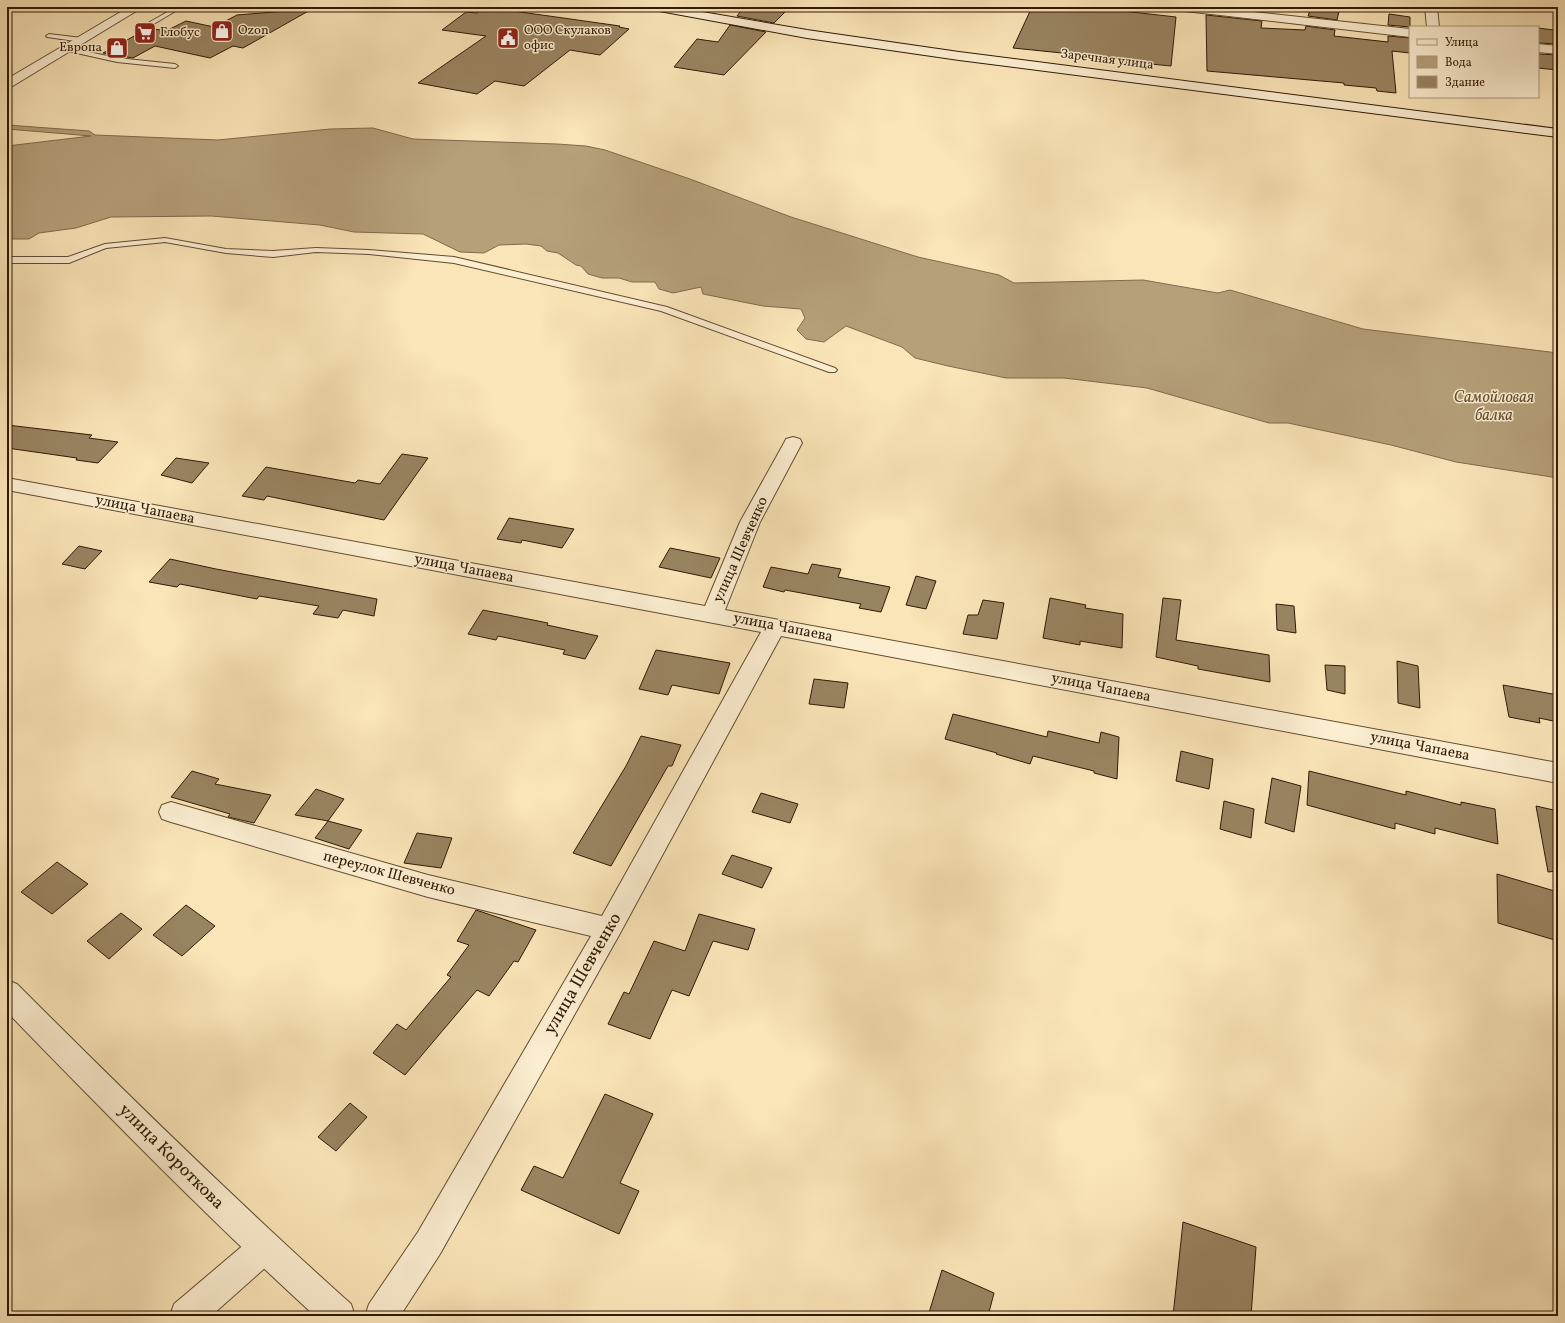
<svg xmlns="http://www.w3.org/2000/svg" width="1565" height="1323" viewBox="0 0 1565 1323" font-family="Vollkorn,serif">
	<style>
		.water { fill: #b5a07a; stroke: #806a4a }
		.building { fill: #998461; stroke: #301a03 }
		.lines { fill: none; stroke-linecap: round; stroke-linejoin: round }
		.service-casing { stroke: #624d30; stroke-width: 2 }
		.minor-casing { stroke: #624d30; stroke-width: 2 }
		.tertiary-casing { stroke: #624d30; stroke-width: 2 }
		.secondary-casing { stroke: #301a03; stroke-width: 2 }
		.service { fill: #fceed1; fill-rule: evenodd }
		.minor { fill: #fceed1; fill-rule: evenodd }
		.tertiary { fill: #fceed1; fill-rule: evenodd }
		.secondary { fill: #fceed1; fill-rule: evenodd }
		.labels { text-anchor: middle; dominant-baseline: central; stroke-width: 3; stroke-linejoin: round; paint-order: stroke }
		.far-poi-label { font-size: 13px; fill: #301a03; stroke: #fceed1; text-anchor: start }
		.far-street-label { font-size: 13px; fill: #301a03; stroke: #fceed1 }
		.street-label { font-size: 15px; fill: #301a03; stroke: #fceed1 }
		.water-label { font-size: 16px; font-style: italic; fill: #655033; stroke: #fceed1 }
		.near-street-label { font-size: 18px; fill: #301a03; stroke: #fceed1 }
	</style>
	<rect width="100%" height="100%" fill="#fae5b8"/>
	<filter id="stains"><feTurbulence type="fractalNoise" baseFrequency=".005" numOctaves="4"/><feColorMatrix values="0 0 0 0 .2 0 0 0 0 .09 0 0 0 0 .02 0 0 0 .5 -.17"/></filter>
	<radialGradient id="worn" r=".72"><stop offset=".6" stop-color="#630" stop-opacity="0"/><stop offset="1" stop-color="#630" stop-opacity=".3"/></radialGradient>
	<!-- water -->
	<path class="water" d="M7 125 89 131 95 135 218 140 330 129 373 128 413 139 557 144 586 146 605 150 690 179 791 217 918 257 999 275 1014 283 1143 280 1218 293 1230 290 1363 329 1558 353V478L1456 462 1391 445 1288 423H1269L1147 388 1064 378H1006L948 366 915 358 902 347 846 326 824 342 806 339 797 330 805 318 801 309 763 306 703 294 701 287 673 293 659 289 655 282H632L619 278H602L588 274 581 266 576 265 558 253 547 251 541 246 526 244 499 245 484 253 460 252 423 234 354 232 320 225 211 216 111 217 76 228 39 233 29 239H7V146L91 136 7 129Z"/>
	<!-- building -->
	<path class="building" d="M485 7 620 26 619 27 629 29 600 55 570 50 524 86 495 81 477 94 418 83 486 36 442 30 466 12 477 13Z
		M744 7 785 12 774 23 737 16Z
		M1032 7H1097L1096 8 1176 17 1171 66 1140 63V61L1013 48Z
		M1221 7H1264V12Z
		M1311 7H1340L1337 20 1308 16Z
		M312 9 243 48 233 46 210 58 155 46 133 58 103 53 149 28 166 31 186 21 214 27 237 15Z
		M1389 14 1410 17V27L1388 25Z
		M1206 15 1262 21 1261 28 1305 30 1306 26 1335 30 1334 36 1388 42V36L1410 38V53L1392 51 1396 93 1377 91 1376 88 1344 85V83L1207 71Z
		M730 25 766 32 724 75 674 67 697 39 718 42Z
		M1538 28 1554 30 1558 44 1538 43Z
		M1538 54 1558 55V70L1538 68Z
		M7 425 92 435 89 438 118 442 98 463 76 460 77 458 7 448Z
		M402 454 428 458 384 520 267 496 264 500 242 496 266 467 355 483 358 480 380 484Z
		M176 458 209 463 192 483 161 475Z
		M509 518 574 529 562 548 522 540 521 543 497 539Z
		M79 546 102 551 85 569 62 564Z
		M670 548 720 558 711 578 659 567Z
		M170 559 216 569 377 599 374 616 343 610 338 618 313 614 319 606 259 596 257 599 180 584 177 587 149 582Z
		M812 564 841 569 838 577 890 587 881 612 859 608 861 604 785 590 784 592 763 587 771 567 808 574Z
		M916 576 936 581 926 609 906 605Z
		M1050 598 1086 605 1085 608 1123 614 1122 648 1080 641V645L1043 638Z
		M1163 598 1181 600 1176 640 1269 655 1270 682 1198 669V666L1156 657Z
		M983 600 1004 603 997 639 963 634 968 615H978Z
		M1276 604 1294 606 1296 633 1277 630Z
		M483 610 548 623 547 625 598 636 585 659 563 654 565 650 498 636 496 640 468 634Z
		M656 650 730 663 719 694 672 685 668 695 639 689Z
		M1397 661 1418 666 1420 708 1398 703Z
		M1325 665 1345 666V694L1327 690Z
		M814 679 848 683 844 708 809 704Z
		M1503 685 1558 695V722L1539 718 1540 723 1509 717Z
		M953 714 1047 737 1048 731 1099 743 1101 732 1119 737 1117 779 1094 773V771L1033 756 1030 764 996 754 997 753 945 739Z
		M641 736 681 745 672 766H668L611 866 573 853 626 766Z
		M1181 751 1213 759 1209 789 1176 781Z
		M192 771 219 779 215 784 271 795 254 823 228 817 230 814 171 797Z
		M1309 771 1406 795V791L1461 805V802L1495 809 1498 844 1435 828V834L1395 823V829L1307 805Z
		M1272 778 1301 786 1294 832 1265 823Z
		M316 789 344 799 328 821 295 815Z
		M761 793 798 804 790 823 752 812Z
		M1224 801 1254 809 1251 838 1220 829Z
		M1536 806 1558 811V871L1548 872Z
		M328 821 362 830 349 849 315 838Z
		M417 833 452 838 441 868 404 863Z
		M732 855 772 868 762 888 722 874Z
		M57 862 88 884 52 914 21 892Z
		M1497 874 1558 892V941L1498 923Z
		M186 905 215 926 182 956 153 935Z
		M476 910 536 930 518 962 514 961 489 996 477 990 405 1075 373 1053 397 1024 406 1030 451 977 447 975 469 945 457 941Z
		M121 913 142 929 109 959 87 941Z
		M699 914 755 929 748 950 713 941 689 996 672 990 650 1039 608 1024 624 992 629 994 654 941 685 951Z
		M605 1094 653 1114 620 1183 639 1191 619 1234 521 1190 534 1166 563 1178Z
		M350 1103 367 1117 336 1151 318 1137Z
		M1183 1222 1256 1247 1251 1316H1173Z
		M942 1270 994 1293 988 1316H928Z"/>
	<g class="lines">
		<!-- service casing -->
		<g class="service-casing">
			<path id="service" d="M165 7H175L179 9 152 25H148V23L171 10Z
				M49 34 82 38 85 40 82 42 47 37 46 36Z
				M65 47 117 58 175 64 178 66 175 68 117 62 63 50V48Z
				M165 238 226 249 273 251 316 248 369 250 454 257 667 307 835 368 837 370 835 372H829L661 311 454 263 369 254 316 252 273 257 226 253 165 242 106 248 69 263H7V257H68L105 244Z"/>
		</g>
		<!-- minor casing -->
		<g class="minor-casing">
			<path id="minor" d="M1170 7H1207L1410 29V37L1176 10Z
				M1425 7H1437L1439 27H1427Z
				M1538 44 1558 46V54L1538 52Z
				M793 437 800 439 802 443 760 522 725 610 1558 763V783L781 636 618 937 440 1254 400 1316H365L369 1304 418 1232 591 936 428 897 171 822 162 819 159 812 162 805 171 802 428 875 602 916 761 632 7 490V478L705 606 740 522 784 443 786 439Z
				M264 1232 275 1237 280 1248 275 1259 211 1316H170L174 1304 253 1237Z"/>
		</g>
		<!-- tertiary casing -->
		<g class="tertiary-casing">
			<path id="tertiary" d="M129 7H143L11 87 7 88V79Z
				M7 980 17 984C126 1093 236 1201 351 1304L355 1316H315C208 1218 108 1116 7 1012Z"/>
		</g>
		<!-- secondary casing -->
		<g class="secondary-casing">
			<path id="secondary" d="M648 7H673L807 30 959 52 1558 129V137L959 60 807 38 654 10Z"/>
		</g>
		<!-- service -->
		<use href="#service" class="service"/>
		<!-- minor -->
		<use href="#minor" class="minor"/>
		<!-- tertiary -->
		<use href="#tertiary" class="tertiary"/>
		<!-- secondary -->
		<use href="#secondary" class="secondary"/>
	</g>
	<!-- icons -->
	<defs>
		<g id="shop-square" transform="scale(1.15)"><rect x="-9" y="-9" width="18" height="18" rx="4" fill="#8f2418" stroke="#fceed1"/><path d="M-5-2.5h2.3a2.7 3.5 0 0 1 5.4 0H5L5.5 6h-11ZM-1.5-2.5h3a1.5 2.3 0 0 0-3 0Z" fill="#fff"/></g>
		<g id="supermarket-square" transform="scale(1.15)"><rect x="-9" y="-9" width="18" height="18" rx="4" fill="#8f2418" stroke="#fceed1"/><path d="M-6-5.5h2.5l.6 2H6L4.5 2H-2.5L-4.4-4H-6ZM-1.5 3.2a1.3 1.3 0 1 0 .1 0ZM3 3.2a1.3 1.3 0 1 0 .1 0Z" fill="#fff"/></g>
		<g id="civic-square" transform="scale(1.15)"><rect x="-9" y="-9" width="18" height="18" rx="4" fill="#8f2418" stroke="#fceed1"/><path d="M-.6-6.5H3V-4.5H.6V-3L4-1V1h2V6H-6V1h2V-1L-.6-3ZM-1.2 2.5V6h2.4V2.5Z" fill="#fff"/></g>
	</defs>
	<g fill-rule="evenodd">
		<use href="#shop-square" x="222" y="31"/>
		<use href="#supermarket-square" x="145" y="33"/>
		<use href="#civic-square" x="508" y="38"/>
		<use href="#shop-square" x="117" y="48"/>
	</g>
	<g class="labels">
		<!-- far-poi labels -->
		<g class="far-poi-label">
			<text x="238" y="31">Ozon</text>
			<text x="524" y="31">ООО Скулаков<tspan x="524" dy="15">офис</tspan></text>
			<text x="160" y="33">Глобус</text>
			<text x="102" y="48" text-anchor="end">Европа</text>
		</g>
		<!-- far-street labels -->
		<g class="far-street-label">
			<text transform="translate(1107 60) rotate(7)">Заречная улица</text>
		</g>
		<!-- street labels -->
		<g class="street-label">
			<text transform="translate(145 510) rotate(11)">улица Чапаева</text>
			<text transform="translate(741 550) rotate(-66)">улица Шевченко</text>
			<text transform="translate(464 569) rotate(11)">улица Чапаева</text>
			<text transform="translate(783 628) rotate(11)">улица Чапаева</text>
			<text transform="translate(1101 688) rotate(11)">улица Чапаева</text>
			<text transform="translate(1420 747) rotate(11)">улица Чапаева</text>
			<text transform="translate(389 874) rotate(15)">переулок Шевченко</text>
		</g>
		<!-- water labels -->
		<g class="water-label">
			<text x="1494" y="398">Самойловая<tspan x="1494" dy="18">балка</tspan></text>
		</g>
		<!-- near-street labels -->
		<g class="near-street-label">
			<text transform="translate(583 974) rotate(-60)">улица Шевченко</text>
			<text transform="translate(171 1157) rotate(45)">улица Короткова</text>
		</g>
	</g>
	<!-- margin -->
	<rect width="1565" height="1323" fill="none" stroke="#fae5b8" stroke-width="24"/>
	<rect x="8" y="8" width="1549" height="1307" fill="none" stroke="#301a03" stroke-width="2"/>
	<rect x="12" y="12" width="1541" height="1299" fill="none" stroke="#301a03"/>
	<!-- legend -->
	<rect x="1409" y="26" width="130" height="72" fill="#fceed1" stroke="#aa997f"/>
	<rect x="1417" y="39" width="20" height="6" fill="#fceed1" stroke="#aa997f"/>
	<text x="1445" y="46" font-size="12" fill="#301a03">Улица</text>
	<rect x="1417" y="56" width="20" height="12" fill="#b5a07a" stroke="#aa997f"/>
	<text x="1445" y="66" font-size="12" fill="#301a03">Вода</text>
	<rect x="1417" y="76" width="20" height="12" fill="#998461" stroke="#aa997f"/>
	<text x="1445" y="86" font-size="12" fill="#301a03">Здание</text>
	<rect width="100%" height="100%" filter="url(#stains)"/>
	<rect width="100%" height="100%" fill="url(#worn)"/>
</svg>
